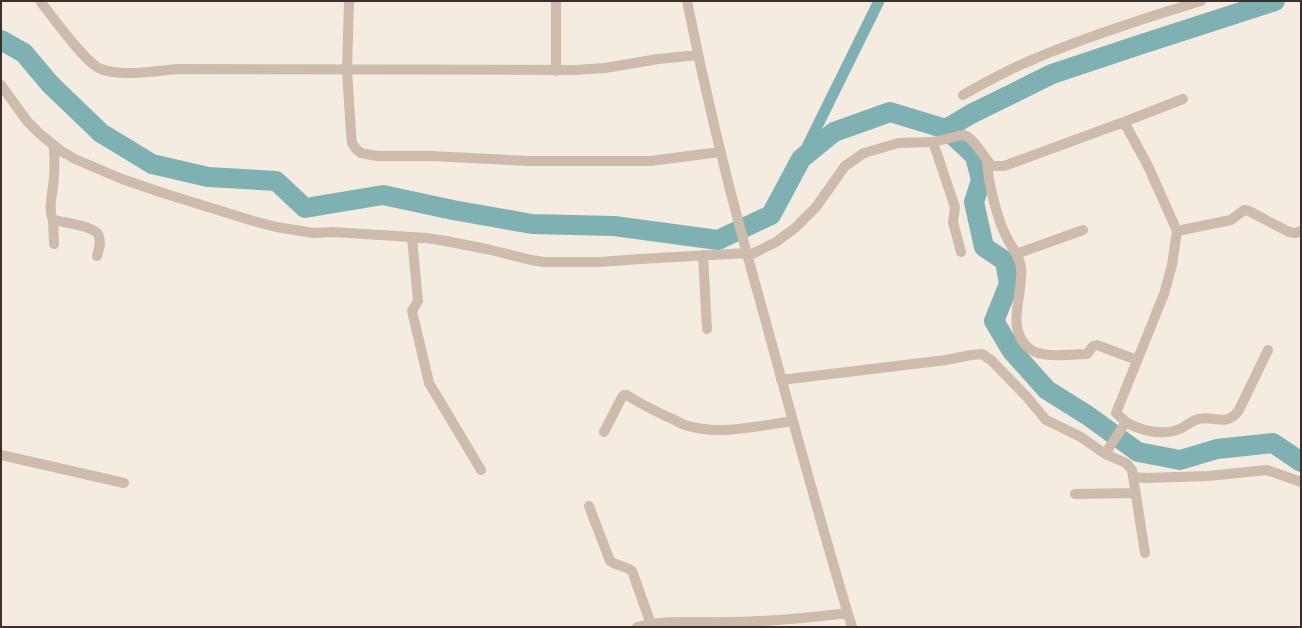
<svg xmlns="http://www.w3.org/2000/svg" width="1302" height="628" viewBox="0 0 1302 628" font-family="'Nunito Sans',sans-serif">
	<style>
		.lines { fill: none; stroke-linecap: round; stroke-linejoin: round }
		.canal { stroke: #7fb0b2; stroke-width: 11 }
		.river { stroke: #7fb0b2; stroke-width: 20 }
		.minor { stroke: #cdbbac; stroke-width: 10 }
	</style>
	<rect width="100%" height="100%" fill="#f4ebe1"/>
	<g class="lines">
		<!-- canal -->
		<path class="canal" d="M801 159 879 1"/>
		<!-- river -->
		<path class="river" d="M1 40 24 53 50 84 101 133 152 164 208 177 276 181 305 208 383 195 453 210 532 224 614 226 718 240 771 215 801 159 834 132 890 112 946 129 975 156 981 180 974 202 984 247 1005 261 1009 284 994 321 1012 351 1047 390 1087 415 1138 452 1180 460 1217 449 1273 443 1301 462
			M946 129 971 114 1052 74 1139 45 1275 1"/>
		<!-- minor -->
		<path class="minor" d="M40 1C52 16 86 64 101 69 121 77 156 71 177 69L576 70 605 68 658 59 698 55
			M349 1 347 70 351 134 352 143 356 149 361 153 377 156H431L530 161H650L720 152
			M556 1V71
			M687 1C704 86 724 170 747 254 782 379 814 503 852 627
			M1 85 27 121 40 134 61 151 75 159 122 179 163 193 250 220 276 227 314 233 333 232 426 238 446 241 491 250 531 260 544 262H600L640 259 747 253
			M963 95C986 82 1009 69 1034 59 1088 36 1145 18 1201 1
			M1124 122 1148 166 1177 231 1172 265 1164 294 1116 413 1126 422
			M933 142 955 207 953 222 961 252
			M54 146C54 156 55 166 54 175 54 190 47 207 53 220 62 222 93 226 98 234 102 241 99 249 97 256
			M987 161C988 182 997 219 1007 238 1012 248 1020 257 1021 268 1024 294 1004 329 1030 349 1043 359 1072 354 1087 354L1093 346 1097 345 1137 360
			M53 220 54 244
			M1177 231 1231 220 1244 210 1249 211 1289 232 1296 233 1301 231
			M412 238 418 301 412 311 429 383 481 470
			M1016 254 1083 230
			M703 255 707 329
			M748 256 776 242 795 228 816 207 845 166 864 153 898 143 933 142 963 135C973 136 984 158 992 166H1004L1124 122 1183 99
			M781 380 946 360 971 355 982 354 991 360 1026 396 1046 420 1081 437 1105 454 1126 422C1141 431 1163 436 1180 429 1186 426 1192 420 1199 419 1214 415 1226 428 1239 410L1268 350
			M604 432 622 397 624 395H627C640 404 654 410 668 417 674 419 679 423 685 425 719 436 758 426 792 421
			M1105 454 1126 463 1132 470 1145 553
			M1 455 124 483
			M1133 477 1147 478 1208 476 1267 470 1301 482
			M1075 494 1135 493
			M589 506 610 561C617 566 624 565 632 571L651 624
			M637 627C666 619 696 623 726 622 767 622 807 618 848 613"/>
	</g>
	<!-- border -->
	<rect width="1302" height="628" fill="none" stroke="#3b302b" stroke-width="4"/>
</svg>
